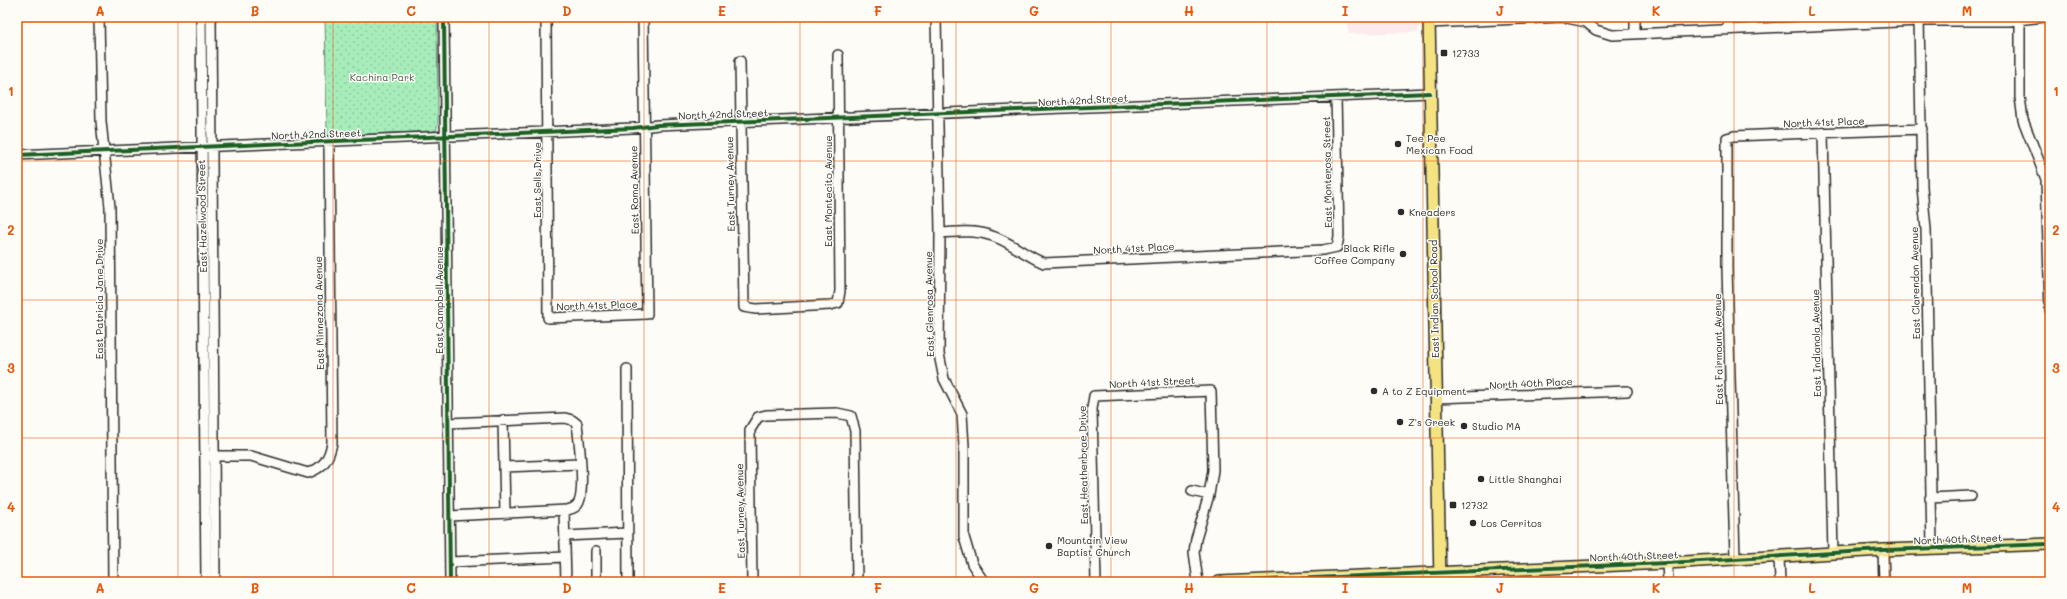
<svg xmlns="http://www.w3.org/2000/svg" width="2067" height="599" viewBox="0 0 2067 599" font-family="Mali,sans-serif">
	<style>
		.built { fill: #fceaec }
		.park { fill: url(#park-dots); stroke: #688c72 }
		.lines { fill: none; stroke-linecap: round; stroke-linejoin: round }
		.minor-casing { stroke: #2b2b2b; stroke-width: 12 }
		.major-casing { stroke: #2b2b2b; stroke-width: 14 }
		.minor { stroke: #fdfcf7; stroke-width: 9 }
		.major { stroke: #f5e382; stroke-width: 11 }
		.cycleway-casing { stroke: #fdfcf7; stroke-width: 6 }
		.cycleway { stroke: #1b5e20; stroke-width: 4 }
		.grid { fill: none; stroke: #e8590c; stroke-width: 1; stroke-opacity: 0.55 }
		.poi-dot { fill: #2b2b2b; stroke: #fdfcf7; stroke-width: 1.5 }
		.labels { text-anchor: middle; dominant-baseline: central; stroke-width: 3; stroke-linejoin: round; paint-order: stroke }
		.poi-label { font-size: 10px; fill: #2b2b2b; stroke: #fdfcf7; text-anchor: start }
		.park-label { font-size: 10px; fill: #4a5c4f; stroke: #fdfcf7 }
		.street-label { font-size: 10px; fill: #2b2b2b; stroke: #fdfcf7 }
		.neatline { fill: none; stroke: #e8590c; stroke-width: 1.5 }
		.grid-label { font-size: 13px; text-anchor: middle; font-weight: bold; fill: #e8590c }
	</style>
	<defs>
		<pattern id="park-dots" width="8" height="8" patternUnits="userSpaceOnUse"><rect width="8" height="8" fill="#a6edba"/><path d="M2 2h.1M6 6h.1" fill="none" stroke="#8fcba0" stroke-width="1.8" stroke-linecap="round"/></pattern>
	</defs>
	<rect width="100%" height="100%" fill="#fdfcf7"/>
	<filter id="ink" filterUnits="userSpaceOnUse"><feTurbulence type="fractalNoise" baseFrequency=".025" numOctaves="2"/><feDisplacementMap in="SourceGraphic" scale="8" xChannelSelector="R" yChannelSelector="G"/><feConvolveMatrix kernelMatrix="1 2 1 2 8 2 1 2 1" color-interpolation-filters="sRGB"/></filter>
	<g filter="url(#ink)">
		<!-- built -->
		<path class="built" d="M1348 17H1419V32L1348 34Z"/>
		<!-- park -->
		<path class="park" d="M325 17H437L438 123 436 131 327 136Z"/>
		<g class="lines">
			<!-- minor casing -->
			<g class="minor-casing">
				<path id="minor" d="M99 17 101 121 110 207 113 582
					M201 17 206 582
					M211 17 215 582
					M444 17 450 582
					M546 17 548 318 647 314 643 17
					M936 17 940 233 939 354 944 379 962 414 964 446V537L972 564 984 582
					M1635 17V34
					M1728 17V30
					M1919 17 1922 187 1926 229 1932 548
					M2020 17V97L2023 120 2046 179 2050 311
					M1429 23 1562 17 1586 22 1596 30 1612 35 1919 21H2009L2044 17
					M740 61 744 307 756 309 830 305 838 303 840 291 838 55
					M1823 133 1833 553
					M17 155 633 128 658 125 1430 93
					M940 233C956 232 974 230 989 235 1009 240 1025 256 1044 263L1323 250 1337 247 1339 236 1336 97
					M627 369 628 582
					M1436 398 1627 391
					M503 420 505 514
					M448 423 565 418 572 420 577 424C579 440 585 488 579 502 577 507 572 509 567 510L449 516
					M209 456H251L308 473C323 468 329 459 332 443L329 142
					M504 467 580 464
					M1192 491 1209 495
					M1930 498 1971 496
					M564 510 566 582
					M565 536 627 533
					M1883 550 1884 582
					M596 551V582
					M1779 556 1780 582
					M1735 558 1727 268V138L1734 136 1922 129
					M450 562 565 557
					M1667 563 1668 582
					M752 582 750 430 758 417 766 415 837 413 851 416 855 431 857 582
					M1096 582 1092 409 1094 396 1211 391 1213 470 1209 495 1196 539 1194 552 1198 582"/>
			</g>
			<!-- major casing -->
			<g class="major-casing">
				<path id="major" d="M1429 17 1440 582
					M1219 582 1667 563 1883 550 2050 544"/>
			</g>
			<!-- minor -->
			<use href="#minor" class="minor"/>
			<!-- major -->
			<use href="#major" class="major"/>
			<!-- cycleway casing -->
			<g class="cycleway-casing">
				<path id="cycleway" d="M444 17 450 582
					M17 155 633 128 658 125 1430 93
					M1219 582 1667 563 1883 550 2050 544"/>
			</g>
			<!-- cycleway -->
			<use href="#cycleway" class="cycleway"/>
		</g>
	</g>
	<!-- grid -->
	<path class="grid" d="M178 17V582M333 17V582M489 17V582M644 17V582M800 17V582M956 17V582M1111 17V582M1267 17V582M1423 17V582M1578 17V582M1734 17V582M1889 17V582M17 161H2050M17 300H2050M17 438H2050"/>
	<!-- markers -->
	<g class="poi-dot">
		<rect x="1440" y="49" width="8" height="8" rx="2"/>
		<circle cx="1398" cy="144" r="4"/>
		<circle cx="1401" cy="212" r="4"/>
		<circle cx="1403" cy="254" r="4"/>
		<circle cx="1374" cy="391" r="4"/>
		<circle cx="1400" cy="422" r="4"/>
		<circle cx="1464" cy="426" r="4"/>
		<circle cx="1481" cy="479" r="4"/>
		<rect x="1449" y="501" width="8" height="8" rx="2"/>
		<circle cx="1473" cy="523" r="4"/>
		<circle cx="1049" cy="546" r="4"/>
	</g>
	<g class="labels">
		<!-- poi labels -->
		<g class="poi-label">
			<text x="1452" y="53">12733</text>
			<text x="1406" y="138">Tee Pee<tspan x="1406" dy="12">Mexican Food</tspan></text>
			<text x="1409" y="212">Kneaders</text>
			<text x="1395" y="248" text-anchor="end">Black Rifle<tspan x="1395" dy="12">Coffee Company</tspan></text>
			<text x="1382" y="391">A to Z Equipment</text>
			<text x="1408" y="422">Z's Greek</text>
			<text x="1472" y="426">Studio MA</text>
			<text x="1489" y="479">Little Shanghai</text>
			<text x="1461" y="505">12732</text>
			<text x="1481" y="523">Los Cerritos</text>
			<text x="1057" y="540">Mountain View<tspan x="1057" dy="12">Baptist Church</tspan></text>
		</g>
		<!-- park labels -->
		<g class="park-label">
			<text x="382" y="77">Kachina Park</text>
		</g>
		<!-- street labels -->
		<g class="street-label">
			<text transform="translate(1083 100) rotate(-3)">North 42nd Street</text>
			<text transform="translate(723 114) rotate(-2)">North 42nd Street</text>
			<text transform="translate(1824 122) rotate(-2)">North 41st Place</text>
			<text transform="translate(316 134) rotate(-2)">North 42nd Street</text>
			<text transform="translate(1327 172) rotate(-91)">East Monterosa Street</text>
			<text transform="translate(537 180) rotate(-90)">East Sells Drive</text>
			<text transform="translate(730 184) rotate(-91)">East Turney Avenue</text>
			<text transform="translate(634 190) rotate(-91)">East Roma Avenue</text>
			<text transform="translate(828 191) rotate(-90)">East Montecito Avenue</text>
			<text transform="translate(202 216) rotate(-91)">East Hazelwood Street</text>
			<text transform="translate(1134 248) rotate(-3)">North 41st Place</text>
			<text transform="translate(1915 283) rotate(-91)">East Clarendon Avenue</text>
			<text transform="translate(99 299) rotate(-90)">East Patricia Jane Drive</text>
			<text transform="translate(1434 299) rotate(-91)">East Indian School Road</text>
			<text transform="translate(439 300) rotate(-90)">East Campbell Avenue</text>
			<text transform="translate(929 304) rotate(-91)">East Glenrosa Avenue</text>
			<text transform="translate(597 305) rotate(-2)">North 41st Place</text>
			<text transform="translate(319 313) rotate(-91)">East Minnezona Avenue</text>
			<text transform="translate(1816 343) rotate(-91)">East Indianola Avenue</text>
			<text transform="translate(1718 349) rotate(-91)">East Fairmount Avenue</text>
			<text transform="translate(1152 382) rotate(-3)">North 41st Street</text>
			<text transform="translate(1531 383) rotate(-3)">North 40th Place</text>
			<text transform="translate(1083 465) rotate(-91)">East Heatherbrae Drive</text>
			<text transform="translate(740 511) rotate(-91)">East Turney Avenue</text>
			<text transform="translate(1958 539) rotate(-2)">North 40th Street</text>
			<text transform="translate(1634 556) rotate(-2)">North 40th Street</text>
		</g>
	</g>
	<!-- margin -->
	<rect width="2067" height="599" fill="none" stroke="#fdfcf7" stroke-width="44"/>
	<rect x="22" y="22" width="2023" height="555" class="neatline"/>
	<g class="grid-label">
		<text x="100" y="16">A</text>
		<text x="255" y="16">B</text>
		<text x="411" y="16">C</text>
		<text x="567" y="16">D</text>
		<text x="722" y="16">E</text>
		<text x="878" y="16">F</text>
		<text x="1034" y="16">G</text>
		<text x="1189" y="16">H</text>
		<text x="1345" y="16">I</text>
		<text x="1500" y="16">J</text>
		<text x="1656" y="16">K</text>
		<text x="1812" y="16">L</text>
		<text x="1967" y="16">M</text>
		<text x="11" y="96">1</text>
		<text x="2056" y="96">1</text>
		<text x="11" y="235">2</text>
		<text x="2056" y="235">2</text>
		<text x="11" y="373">3</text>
		<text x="2056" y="373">3</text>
		<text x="11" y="512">4</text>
		<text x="2056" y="512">4</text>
		<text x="100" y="593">A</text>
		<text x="255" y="593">B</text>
		<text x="411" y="593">C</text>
		<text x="567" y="593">D</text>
		<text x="722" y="593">E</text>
		<text x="878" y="593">F</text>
		<text x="1034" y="593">G</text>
		<text x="1189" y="593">H</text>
		<text x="1345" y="593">I</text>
		<text x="1500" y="593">J</text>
		<text x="1656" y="593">K</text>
		<text x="1812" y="593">L</text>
		<text x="1967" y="593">M</text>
	</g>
</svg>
